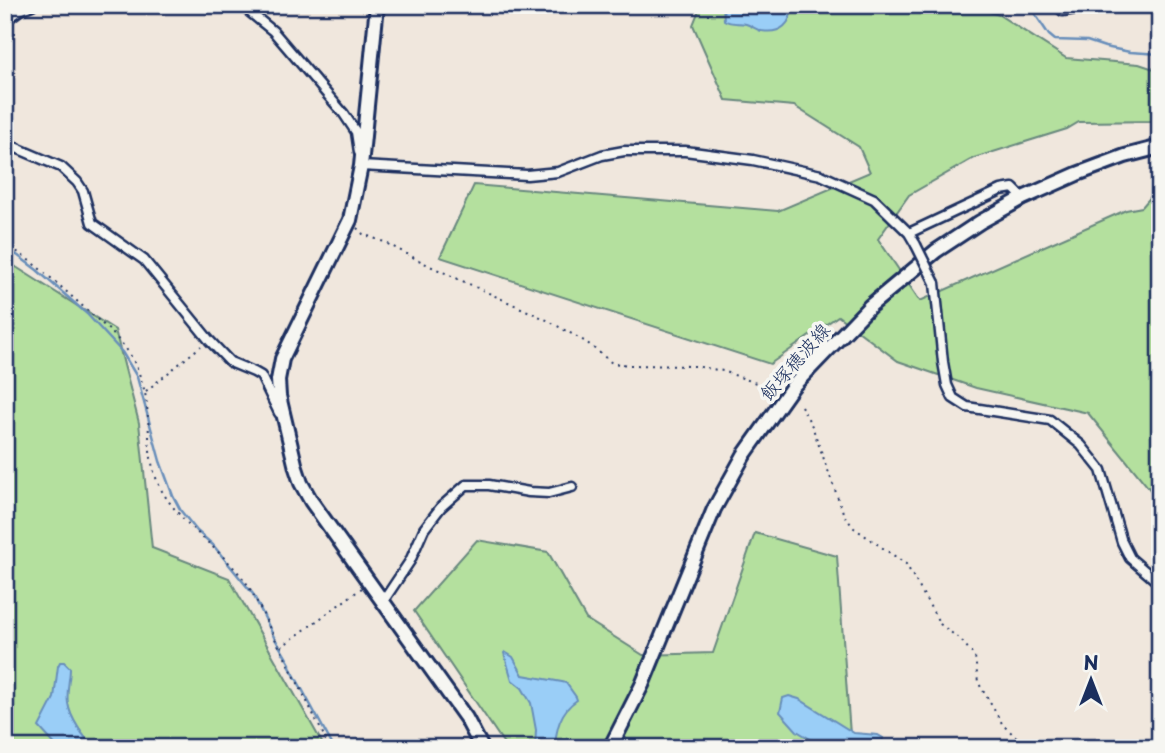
<svg xmlns="http://www.w3.org/2000/svg" width="1165" height="753" viewBox="0 0 1165 753" font-family="'Playpen Sans','Klee One',sans-serif">
	<style>
		.green { fill: #b4e09e; stroke: #68887e; stroke-width: 2 }
		.water { fill: #9acef7; stroke: #678eba; stroke-width: 2 }
		.lines { fill: none; stroke-linecap: round; stroke-linejoin: round }
		.stream { stroke: #678eba; stroke-width: 2.5 }
		.street-casing { stroke: #1b2f5e; stroke-width: 13 }
		.secondary-casing { stroke: #1b2f5e; stroke-width: 18 }
		.path { stroke: #1b2f5e; stroke-width: 2; stroke-dasharray: 2 5; stroke-linecap: butt }
		.street { stroke: #f6f6f2; stroke-width: 8 }
		.secondary { stroke: #f6f6f2; stroke-width: 12 }
		.street-bridge-casing { stroke: #1b2f5e; stroke-width: 13; stroke-linecap: butt }
		.street-bridge { stroke: #f6f6f2; stroke-width: 8 }
		.labels { text-anchor: middle; dominant-baseline: central; stroke-width: 7; stroke-linejoin: round; paint-order: stroke }
		.street-label { font-size: 19px; fill: #1b2f5e; stroke: #f6f6f2 }
	</style>
	<rect width="100%" height="100%" fill="#f0e7dd"/>
	<filter id="ink" filterUnits="userSpaceOnUse"><feTurbulence type="fractalNoise" baseFrequency=".0143" numOctaves="2"/><feDisplacementMap in="SourceGraphic" scale="14" xChannelSelector="R" yChannelSelector="G"/><feConvolveMatrix kernelMatrix="1 2 1 2 8 2 1 2 1" color-interpolation-filters="sRGB"/></filter>
	<g filter="url(#ink)">
		<!-- green -->
		<path class="green" d="M701 5H968L999 15 1066 58 1139 64 1160 71V121L1079 122 1067 129 974 158 909 195 878 239 920 301 1126 210 1142 207 1160 186V505L1152 492 1088 413 976 388 898 361 838 316 770 364 440 257 474 185 778 211 870 172 859 147 794 106 726 100 693 25Z
			M5 260 115 330 139 423 152 548 229 578 325 748H5Z
			M755 533 837 556 851 748H507L414 611 477 540 548 552 586 619 643 655 713 653Z"/>
		<!-- water -->
		<path class="water" d="M723 5H792C792 24 781 34 762 31 757 30 752 26 746 24 738 22 732 25 724 20Z
			M505 652 513 657 523 675 562 682 566 683 576 697 577 700C560 711 556 729 555 748H535L536 730 531 703 522 688 512 680 504 653Z
			M60 662H64L70 668C70 679 66 692 68 703 70 718 84 738 95 748H58L39 727 54 698 58 666Z
			M789 696 799 699 854 733 878 735 883 738 880 748H817L815 742 797 731 780 712 783 698Z"/>
		<g class="lines">
			<!-- stream -->
			<path class="stream" d="M1029 5 1049 35 1055 40 1087 41 1105 47 1130 52 1160 54
				M5 250 17 255 37 270 87 314 122 352 137 377 160 461 173 496 181 511 197 531 213 545 253 594 274 637 290 664V667L334 748"/>
			<!-- street casing -->
			<g class="street-casing">
				<path id="street" d="M241 5 273 31 344 114 356 132 359 152
					M1056 5 1063 11 1082 8 1088 5
					M5 21 20 10 32 5
					M5 143 61 167 77 182 83 191 92 223 144 260 209 340 230 362 254 372 261 376 279 413
					M361 165V166L527 175 558 172 602 155 624 151H685L753 160 821 175 874 199 909 233 916 245
					M909 233 1001 190 1013 188 1023 198
					M935 283 943 362 947 385 953 398 967 407 1050 420 1081 445 1101 470 1122 542 1130 558 1160 584
					M382 603 410 561 424 529 441 507 466 485H489L529 492 549 493 572 487"/>
			</g>
			<!-- secondary casing -->
			<g class="secondary-casing">
				<path id="secondary" d="M377 5 361 166 350 220 282 359 278 380 279 396 296 468 301 483 311 501 466 718 482 748
					M610 748 642 685 714 509 744 455 793 386 870 306 936 251 980 222 1023 198 1077 174 1125 156 1160 147"/>
			</g>
			<!-- path -->
			<path class="path" d="M357 228 363 234 384 242 430 266 545 319 586 342 612 363 629 365 695 366 723 371 756 383
				M5 244C35 262 62 288 88 311 102 324 118 337 129 353 136 364 142 380 145 393 152 428 144 458 162 491 183 527 221 549 245 581 255 595 262 613 270 629 291 668 310 708 330 748
				M146 391 201 346
				M801 406 812 426 844 515 854 528 906 564 940 624 961 640 975 657 978 682 1003 725 1015 736 1032 748
				M281 647 362 588"/>
			<!-- street -->
			<use href="#street" class="street"/>
			<!-- secondary -->
			<use href="#secondary" class="secondary"/>
			<!-- street-bridge casing -->
			<g class="street-bridge-casing">
				<path id="street-bridge" d="M916 245 935 283"/>
			</g>
			<!-- street-bridge -->
			<use href="#street-bridge" class="street-bridge"/>
		</g>
	</g>
	<g class="labels">
		<!-- street labels -->
		<g class="street-label">
			<text transform="translate(794 361) rotate(-49)">飯塚穂波線</text>
		</g>
	</g>
	<!-- margin -->
	<rect width="1165" height="753" fill="none" stroke="#f6f6f2" stroke-width="28"/>
	<rect x="14" y="14" width="1137" height="725" fill="none" stroke="#1b2f5e" stroke-width="2.5" filter="url(#ink)"/>
	<!-- north arrow -->
	<g transform="translate(1091 680)" stroke="#f6f6f2" stroke-width="5" paint-order="stroke">
	<path d="M0-5L12 26L0 18L-12 26Z" fill="#1b2f5e"/>
	<text y="-10" font-size="19" font-weight="bold" text-anchor="middle" fill="#1b2f5e">N</text>
	</g>
</svg>
